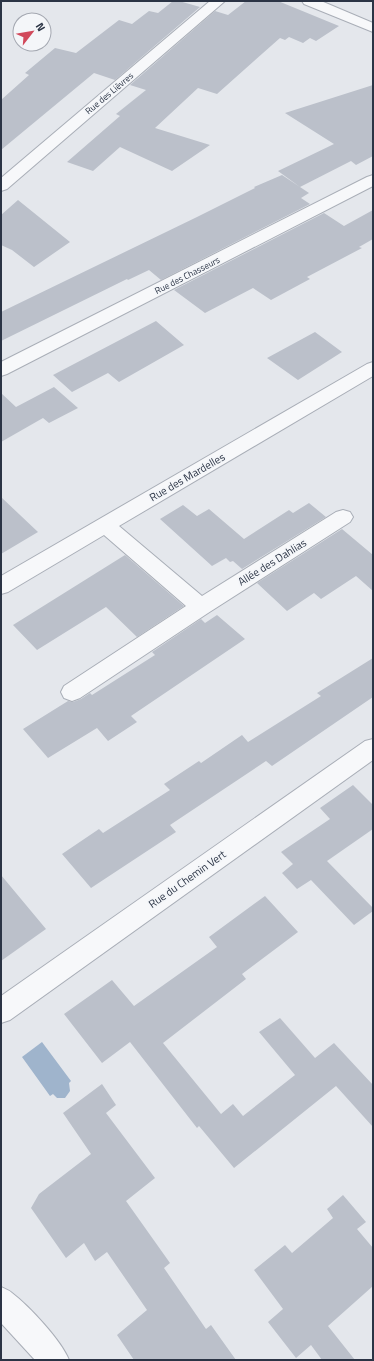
<svg xmlns="http://www.w3.org/2000/svg" width="374" height="1361" viewBox="0 0 374 1361" font-family="'Titillium Web',sans-serif">
	<style>
		.water { fill: #9fb4cc }
		.building { fill: #bbc0ca }
		.lines { fill: none; stroke-linecap: round; stroke-linejoin: round }
		.minor-casing { stroke: #a9aeb7; stroke-width: 2 }
		.tertiary-casing { stroke: #a9aeb7; stroke-width: 2 }
		.minor { fill: #f7f8fa; fill-rule: evenodd }
		.tertiary { fill: #f7f8fa; fill-rule: evenodd }
		.labels { text-anchor: middle; dominant-baseline: central; stroke-width: 3.5; stroke-linejoin: round; paint-order: stroke }
		.far-street-label { font-size: 9px; fill: #2b3445; stroke: #f4f6f9 }
		.street-label { font-size: 11px; fill: #2b3445; stroke: #f4f6f9 }
	</style>
	<rect width="100%" height="100%" fill="#e4e7ec"/>
	<!-- water -->
	<path class="water" d="M42 1042 71 1081 69 1083 70 1091 65 1098H57L53 1094 50 1096 22 1057Z"/>
	<!-- building -->
	<path class="building" d="M173 1H179L200 7 115 80 94 73 1 150V100L29 75 25 73 55 48 76 53 119 20 132 24 149 11 158 13Z
		M246 1H278L339 26 316 41 310 38 303 43 289 37 285 40 280 38 217 94 198 88 155 128 210 145 172 171 120 147 93 171 67 162 120 116 116 114 146 90 130 85 215 11 228 15Z
		M373 85V156L356 165 351 161 300 187 278 171 334 144 285 113Z
		M282 175 309 193 301 198 310 204 161 280 149 270 128 280 127 279 1 341V312L197 217 255 188 254 187Z
		M18 200 70 242 34 267 12 250 1 245V215Z
		M373 210V239L359 247 362 248 307 277 310 279 271 300 253 288 205 313 174 290 324 213 344 226Z
		M156 321 184 345 119 382 108 373 72 392 53 375Z
		M315 332 342 352 298 380 267 358Z
		M54 387 78 408 49 423 43 418 1 442V393L16 407Z
		M1 497 38 532 1 554Z
		M309 503 326 517 242 569 233 561 230 562 226 558 212 566 160 519 183 505 197 516 209 509 244 539 289 510 293 513Z
		M342 529 373 555V591L356 576 321 599 314 593 287 611 257 583Z
		M125 555 184 606 137 637 106 607 37 650 13 625Z
		M217 615 245 639 131 716 137 722 108 741 97 728 48 758 23 729 68 701 73 702 81 699 90 693 92 695 155 655 152 652 201 619 205 623Z
		M373 658V697L272 766 266 761 170 825 176 832 91 888 62 854 99 829 103 833 170 790 164 784 199 761 201 763 242 735 248 742 321 696 317 693Z
		M353 785 373 805V829L327 861 373 908V911L354 925 311 880 297 889 282 873 293 864 281 852 330 819 320 808Z
		M1 875 46 929 1 961Z
		M265 896 298 932 242 974 246 979 163 1043 221 1114 233 1104 243 1116 295 1075 259 1032 280 1018 315 1058 334 1043 373 1085V1127L336 1086 234 1168 199 1126 197 1128 130 1042 102 1063 64 1014 112 980 134 1006 217 947 209 937Z
		M102 1084 116 1105 106 1113 155 1178 126 1201 170 1263 164 1268 206 1329 211 1325 236 1360H134L117 1335 147 1310 107 1252 95 1261 84 1243 66 1258 31 1208 39 1194 91 1154 63 1113Z
		M343 1195 366 1222 357 1229 373 1248V1286L328 1326 355 1360H322L311 1345 296 1358 268 1322 283 1309 254 1270 285 1245 292 1253 333 1218 327 1209Z"/>
	<g class="lines">
		<!-- minor casing -->
		<g class="minor-casing">
			<path id="minor" d="M210 1H225L7 189 1 191V178Z
				M302 1H321L373 23V32L304 4Z
				M373 175V186L7 374 1 376V362L367 177Z
				M373 362V376L119 526 202 596 336 512 343 510 350 512 353 517 350 522 208 613 80 698 72 701 64 698 61 692 64 686 186 606 104 535 8 592 1 594V576L367 364Z
				M373 739V760L10 1020 1 1023V996L365 741Z"/>
		</g>
		<!-- tertiary casing -->
		<g class="tertiary-casing">
			<path id="tertiary" d="M1 1287C5 1289 9 1290 12 1293 29 1306 61 1340 69 1360H35L1 1323Z"/>
		</g>
		<!-- minor -->
		<use href="#minor" class="minor"/>
		<!-- tertiary -->
		<use href="#tertiary" class="tertiary"/>
	</g>
	<g class="labels">
		<!-- far-street labels -->
		<g class="far-street-label">
			<text transform="translate(109 93) rotate(-40)">Rue des Lièvres</text>
			<text transform="translate(187 275) rotate(-27)">Rue des Chasseurs</text>
		</g>
		<!-- street labels -->
		<g class="street-label">
			<text transform="translate(187 477) rotate(-30)">Rue des Mardelles</text>
			<text transform="translate(272 562) rotate(-32)">Allée des Dahlias</text>
			<text transform="translate(187 879) rotate(-35)">Rue du Chemin Vert</text>
		</g>
	</g>
	<!-- border -->
	<rect width="374" height="1361" fill="none" stroke="#2b3445" stroke-width="4"/>
	<!-- north arrow -->
	<g transform="translate(32 32) rotate(59)"><circle r="19" fill="#f4f6f9" stroke="#a4a8b1"/>
	<path d="M0-3L7 15L0 10L-7 15Z" fill="#d1495b"/>
	<text y="-6" font-size="11" font-weight="bold" text-anchor="middle" fill="#2b3445">N</text>
	</g>
</svg>
